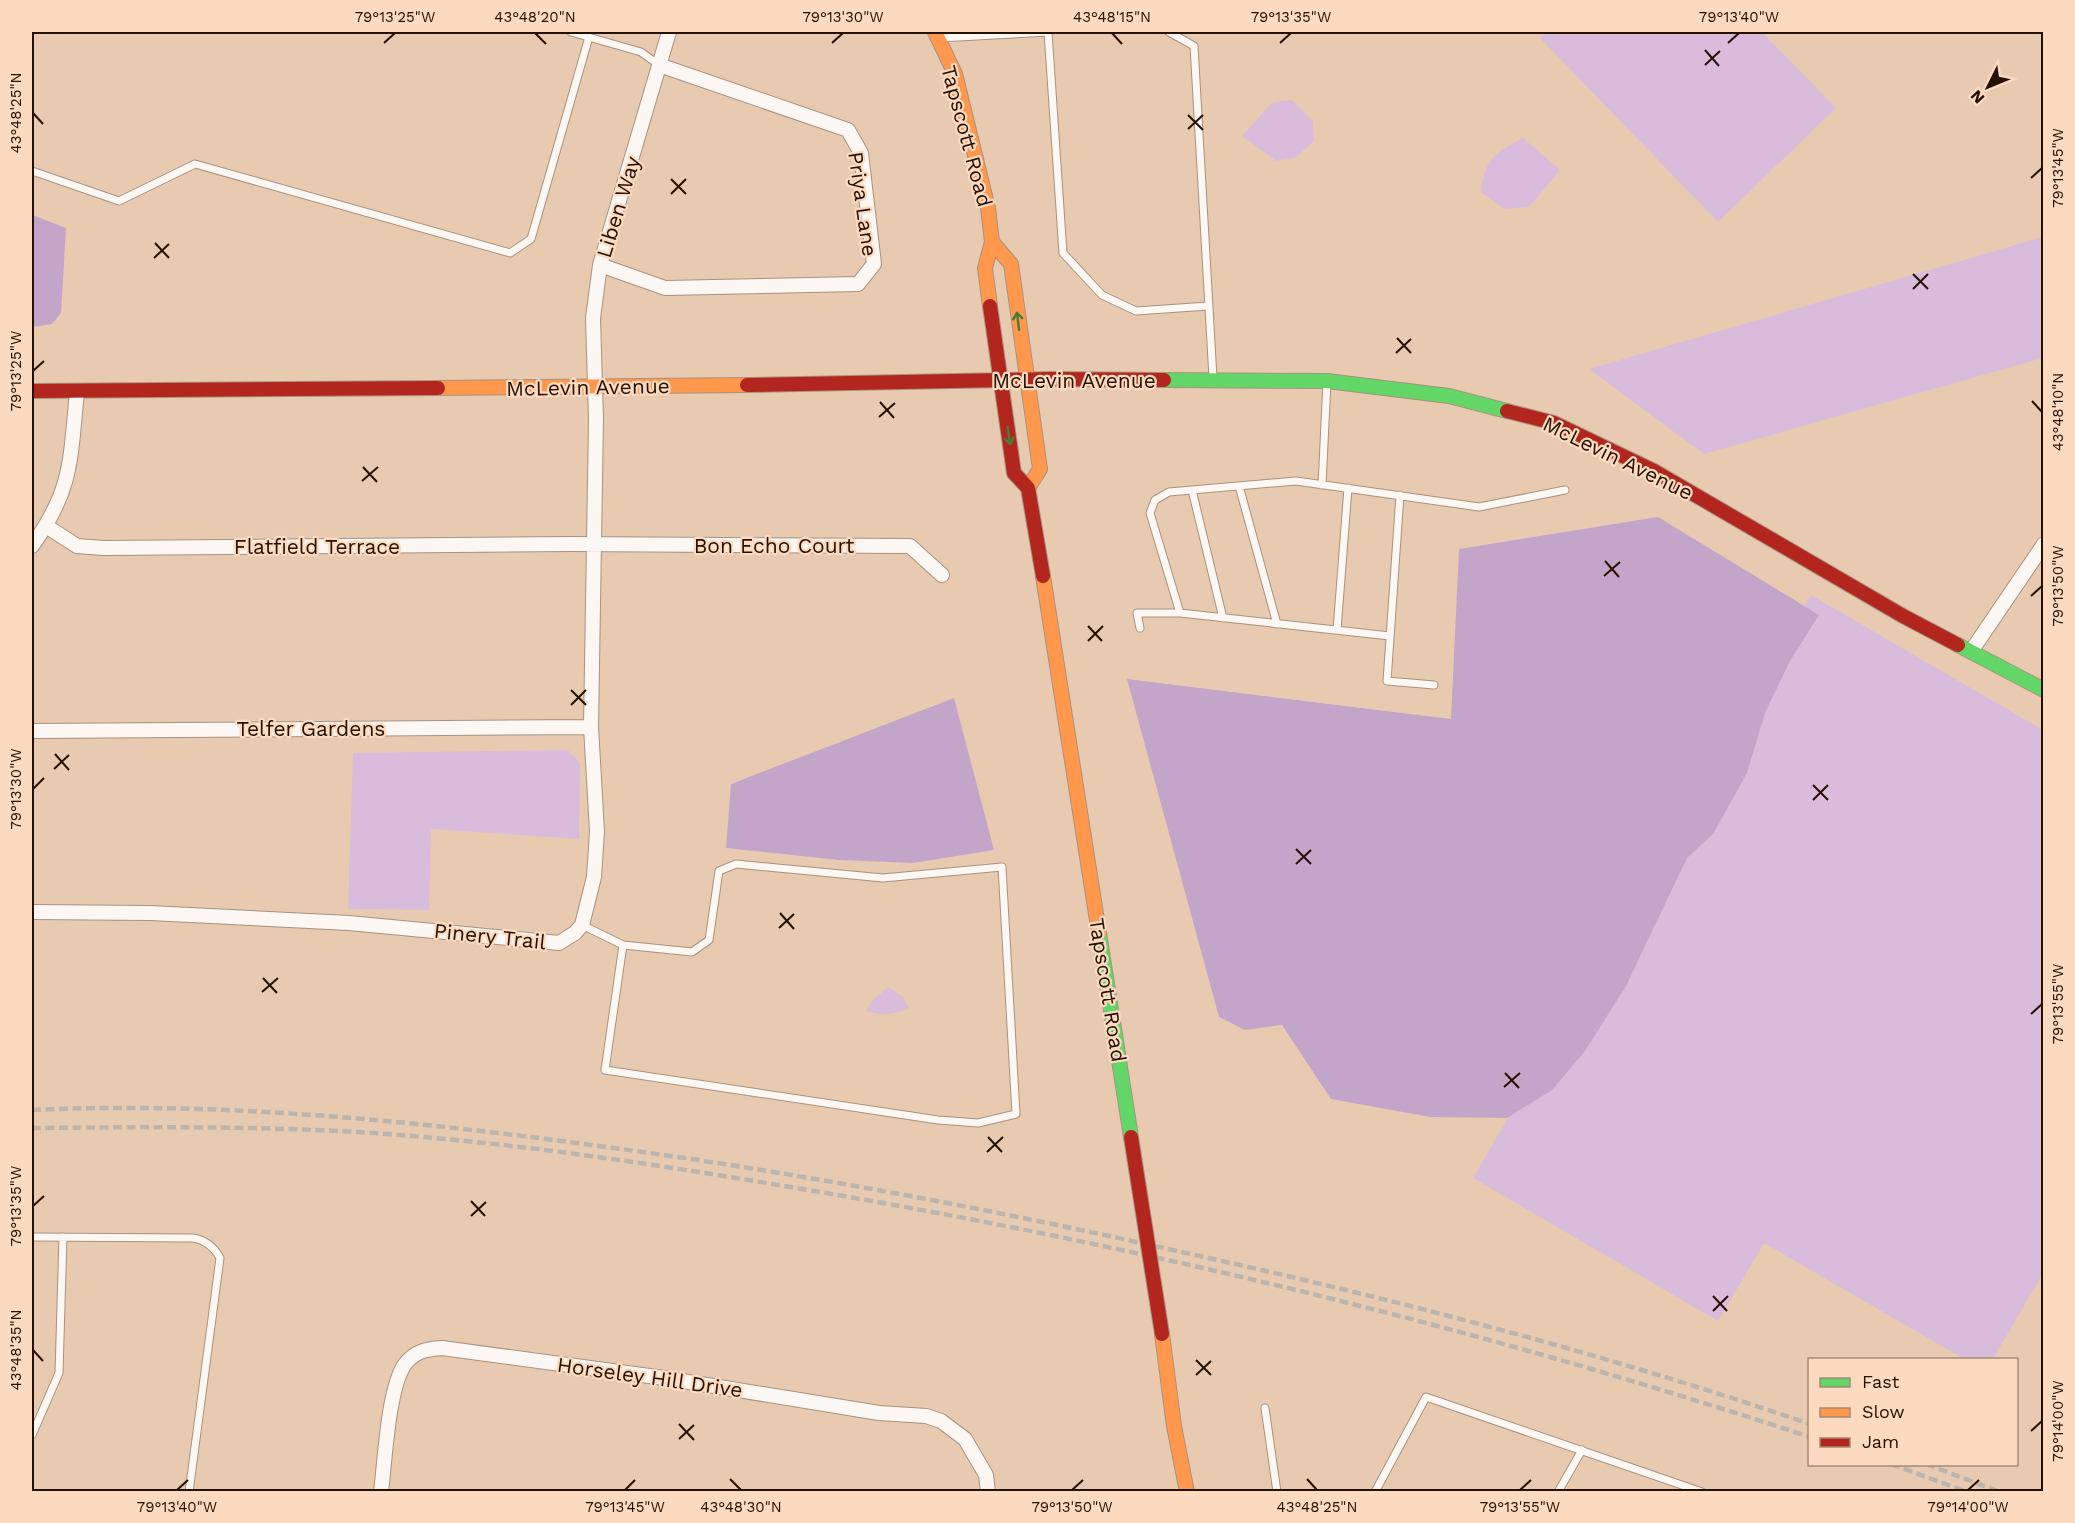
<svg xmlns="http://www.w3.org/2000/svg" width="2075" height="1523" viewBox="0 0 2075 1523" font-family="'Work Sans',sans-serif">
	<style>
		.green { fill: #d9bcdb }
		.forest { fill: #c4a5ca }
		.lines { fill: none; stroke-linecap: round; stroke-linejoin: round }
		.lane-casing { stroke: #a9927f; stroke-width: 9 }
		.street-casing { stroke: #a9927f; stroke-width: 16 }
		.fast-casing { stroke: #a9927f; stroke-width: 16 }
		.slow-casing { stroke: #a9927f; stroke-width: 16 }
		.jam-casing { stroke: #a9927f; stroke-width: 16 }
		.lane { stroke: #fcf7f3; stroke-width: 7 }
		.street { stroke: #fcf7f3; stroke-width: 14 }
		.fast { stroke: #63d668; stroke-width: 14 }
		.slow { stroke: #ff974d; stroke-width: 14 }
		.jam { stroke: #b3261e; stroke-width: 14 }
		.rail { stroke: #bcb5ae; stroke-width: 4.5; stroke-dasharray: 9 4.5; stroke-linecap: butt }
		.jam-bridge-casing { stroke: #a9927f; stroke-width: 16; stroke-linecap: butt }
		.jam-bridge { stroke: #b3261e; stroke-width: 14 }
		.oneway { stroke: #477d3a }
		.ticks { fill: none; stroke: #241102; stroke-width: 2 }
		.labels { text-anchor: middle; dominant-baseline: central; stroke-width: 4.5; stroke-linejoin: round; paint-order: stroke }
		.street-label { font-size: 21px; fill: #241102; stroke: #fbdabf }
		.neatline { fill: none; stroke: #241102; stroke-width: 2 }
		.ticks-label { font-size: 15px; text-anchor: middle; fill: #241102 }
	</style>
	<rect width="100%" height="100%" fill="#e8cab1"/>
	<!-- green -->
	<path class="green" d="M1547 32H1762L1836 108 1718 222 1540 38Z
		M1292 100 1313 121 1314 141 1295 158 1276 161 1242 136 1273 102Z
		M1523 138 1560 170 1529 207 1504 209 1481 192C1485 158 1494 154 1523 138Z
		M2043 237V358L1704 454 1589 369Z
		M1811 595 2043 730V1273L1993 1359H1964L1764 1243 1718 1321 1473 1178Z
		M568 750 580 763 579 839 431 829 429 910 348 909 353 753Z
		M888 987 903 997 909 1008C894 1015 882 1016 866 1011L872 1001Z"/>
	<!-- forest -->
	<path class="forest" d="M32 215 66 228 61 313 52 324 32 327Z
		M1658 517 1819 615 1790 661 1765 713 1747 773 1713 834 1687 858 1626 986 1585 1051 1552 1090 1507 1118 1430 1117 1331 1099 1282 1025 1245 1030 1219 1017 1127 679 1451 719 1459 549Z
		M954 698 994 850 913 863 839 860 726 848 731 784Z"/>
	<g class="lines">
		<!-- lane casing -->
		<g class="lane-casing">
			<path id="lane" d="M571 32 641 52 659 65
				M1048 32 1063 253 1102 295 1136 311 1208 306
				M1169 32 1194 46 1213 378
				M940 38 1049 32
				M32 171 119 201 195 164 510 253 531 239 589 37
				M1322 485 1327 382
				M1239 486 1277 624
				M1192 490 1223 618
				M1400 495 1387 681 1434 685
				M1180 613 1150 513 1155 500 1169 492 1296 481 1479 507 1565 490
				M1140 628 1137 613H1180L1390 636
				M1337 630 1348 488
				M582 925 623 945 692 952 709 940 719 871 736 864 883 878 1002 867 1016 1114 978 1123 938 1120 605 1070 623 945
				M32 1237 193 1238C206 1240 214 1247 220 1258L189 1492
				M1265 1408 1277 1492
				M32 1435 59 1373 63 1237
				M1375 1492 1426 1397 1702 1492
				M1558 1492 1582 1450"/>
		</g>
		<!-- street casing -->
		<g class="street-casing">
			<path id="street" d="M600 265 665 288 858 284 874 264 861 153 848 130 659 65
				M46 526 77 546 104 548 571 544 910 546 942 575
				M32 546C73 489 70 460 77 392
				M1972 650 2044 544
				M32 731 591 727
				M32 912 150 913 349 923 559 943 575 933 582 925 594 877 597 831 591 727 596 419 593 318 600 265 669 32
				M381 1492C385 1461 388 1388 405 1364 415 1351 427 1349 442 1348L664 1378 879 1413 926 1416 941 1421 965 1439 986 1475 988 1492"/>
		</g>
		<!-- fast casing -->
		<g class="fast-casing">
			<path id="fast" d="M1164 380 1327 381 1449 396 1507 411
				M1958 645 2044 690
				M1099 933 1131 1137"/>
		</g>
		<!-- slow casing -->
		<g class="slow-casing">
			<path id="slow" d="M935 32 955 74 988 208 992 242 985 268 990 306
				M992 242 1011 264 1040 469 1028 488
				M438 388 747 385
				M1043 576 1099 933
				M1162 1334 1174 1426 1187 1492"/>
		</g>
		<!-- jam casing -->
		<g class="jam-casing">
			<path id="jam" d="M990 306 1014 473 1028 488 1043 576
				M747 385 1052 379 1164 380
				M32 391 438 388
				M1507 411 1554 423 1654 471 1903 616 1958 645"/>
		</g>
		<!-- lane -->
		<use href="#lane" class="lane"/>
		<!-- street -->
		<use href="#street" class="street"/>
		<!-- fast -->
		<use href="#fast" class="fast"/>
		<!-- slow -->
		<use href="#slow" class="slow"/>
		<!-- jam -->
		<use href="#jam" class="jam"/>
		<!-- rail -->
		<path class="rail" d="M32 1110C250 1100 469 1127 685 1158 844 1182 1002 1212 1159 1247 1379 1295 1597 1351 1810 1424
			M32 1128C141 1127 250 1126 359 1132 514 1142 667 1166 820 1192 1156 1249 1486 1330 1810 1437
			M1891 1464 1967 1492
			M1926 1464 2000 1492"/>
		<!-- jam-bridge casing -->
		<g class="jam-bridge-casing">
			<path id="jam-bridge" d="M1131 1137 1162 1334"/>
		</g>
		<!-- jam-bridge -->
		<use href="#jam-bridge" class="jam-bridge"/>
	</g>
	<!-- one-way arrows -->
	<defs><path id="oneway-shaft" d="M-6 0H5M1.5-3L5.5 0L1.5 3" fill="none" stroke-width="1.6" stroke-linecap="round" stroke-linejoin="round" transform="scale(1.5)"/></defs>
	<g class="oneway">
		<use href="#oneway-shaft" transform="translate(1018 321) rotate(-97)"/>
		<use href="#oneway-shaft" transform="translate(1009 436) rotate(81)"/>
	</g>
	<!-- ticks -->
	<path class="ticks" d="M535 33 546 44M1112 33 1122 44M384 43 395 33M832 43 843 33M1280 43 1291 33M1728 43 1739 33M1705 50 1719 66M1705 65 1720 51M33 113 43 124M1188 115 1203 130M1188 129 1203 115M2031 178 2042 168M671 179 686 194M671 194 686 179M155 243 169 258M154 258 169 244M1913 274 1928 289M1913 289 1928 274M1397 338 1411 353M1396 353 1411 339M33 371 44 361M2032 401 2042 412M880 402 894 418M879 417 895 403M363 467 377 482M362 481 378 467M1605 561 1619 577M1604 576 1620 562M2031 596 2042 586M1088 626 1102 641M1088 641 1103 626M571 690 586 705M571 705 586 690M55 754 69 770M54 769 69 755M1813 785 1828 800M33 789 44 778M1813 800 1828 785M1296 849 1311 864M1296 864 1311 850M780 913 794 929M779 928 794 914M263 978 277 993M262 992 278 978M2031 1014 2042 1004M1505 1073 1519 1088M1504 1087 1520 1073M988 1137 1002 1152M987 1152 1003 1137M471 1201 485 1216M33 1206 44 1196M471 1216 486 1202M1713 1296 1727 1311M1713 1311 1728 1296M33 1350 43 1361M1196 1360 1211 1375M1196 1375 1211 1361M679 1424 694 1440M2031 1431 2042 1421M679 1439 694 1425M730 1479 741 1490M1307 1479 1317 1490M177 1490 188 1480M625 1490 635 1480M1072 1490 1083 1480M1520 1490 1531 1480M1968 1490 1979 1480"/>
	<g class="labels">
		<!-- street labels -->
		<g class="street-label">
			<text transform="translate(967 136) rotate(75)">Tapscott Road</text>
			<text transform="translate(863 204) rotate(82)">Priya Lane</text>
			<text transform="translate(618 207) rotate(-73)">Liben Way</text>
			<text x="1074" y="380">McLevin Avenue</text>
			<text transform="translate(588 387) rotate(-1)">McLevin Avenue</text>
			<text transform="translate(1618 458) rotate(26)">McLevin Avenue</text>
			<text x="774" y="545">Bon Echo Court</text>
			<text x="317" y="546">Flatfield Terrace</text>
			<text x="311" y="728">Telfer Gardens</text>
			<text transform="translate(490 936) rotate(6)">Pinery Trail</text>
			<text transform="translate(1108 990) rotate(81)">Tapscott Road</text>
			<text transform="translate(650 1377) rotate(8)">Horseley Hill Drive</text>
		</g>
	</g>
	<!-- border -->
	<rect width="2075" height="1523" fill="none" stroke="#fbdabf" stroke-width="66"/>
	<!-- legend -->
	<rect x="1808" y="1358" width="210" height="108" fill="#fbdabf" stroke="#a58a73" stroke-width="1.5"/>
	<rect x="1820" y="1378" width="30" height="9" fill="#63d668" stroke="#a58a73" stroke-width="1.5"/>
	<text x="1862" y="1388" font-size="18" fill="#241102">Fast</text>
	<rect x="1820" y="1408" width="30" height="9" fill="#ff974d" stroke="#a58a73" stroke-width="1.5"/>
	<text x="1862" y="1418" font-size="18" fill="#241102">Slow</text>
	<rect x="1820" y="1438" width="30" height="9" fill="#b3261e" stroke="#a58a73" stroke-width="1.5"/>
	<text x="1862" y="1448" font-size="18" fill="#241102">Jam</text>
	<!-- north arrow -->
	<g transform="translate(1988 87) rotate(227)" stroke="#fbdabf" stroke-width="4.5" paint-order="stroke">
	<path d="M0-4.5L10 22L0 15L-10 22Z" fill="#241102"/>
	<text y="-9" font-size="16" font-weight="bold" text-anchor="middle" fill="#241102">N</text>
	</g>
	<rect x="33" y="33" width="2009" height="1457" class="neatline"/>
	<g class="ticks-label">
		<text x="395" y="22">79°13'25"W</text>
		<text x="535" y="22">43°48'20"N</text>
		<text x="843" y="22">79°13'30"W</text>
		<text x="1112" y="22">43°48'15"N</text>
		<text x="1291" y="22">79°13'35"W</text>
		<text x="1739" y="22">79°13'40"W</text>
		<text transform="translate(16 113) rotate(-90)" y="5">43°48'25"N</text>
		<text transform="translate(2058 168) rotate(-90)" y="5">79°13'45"W</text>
		<text transform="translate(16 371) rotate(-90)" y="5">79°13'25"W</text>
		<text transform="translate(2058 412) rotate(-90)" y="5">43°48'10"N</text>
		<text transform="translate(2058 586) rotate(-90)" y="5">79°13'50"W</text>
		<text transform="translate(16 789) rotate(-90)" y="5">79°13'30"W</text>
		<text transform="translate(2058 1004) rotate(-90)" y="5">79°13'55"W</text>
		<text transform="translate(16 1206) rotate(-90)" y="5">79°13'35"W</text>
		<text transform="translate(16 1350) rotate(-90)" y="5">43°48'35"N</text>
		<text transform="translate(2058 1421) rotate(-90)" y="5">79°14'00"W</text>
		<text x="177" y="1512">79°13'40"W</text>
		<text x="625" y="1512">79°13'45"W</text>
		<text x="741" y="1512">43°48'30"N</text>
		<text x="1072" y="1512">79°13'50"W</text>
		<text x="1317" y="1512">43°48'25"N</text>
		<text x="1520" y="1512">79°13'55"W</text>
		<text x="1968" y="1512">79°14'00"W</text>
	</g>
</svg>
